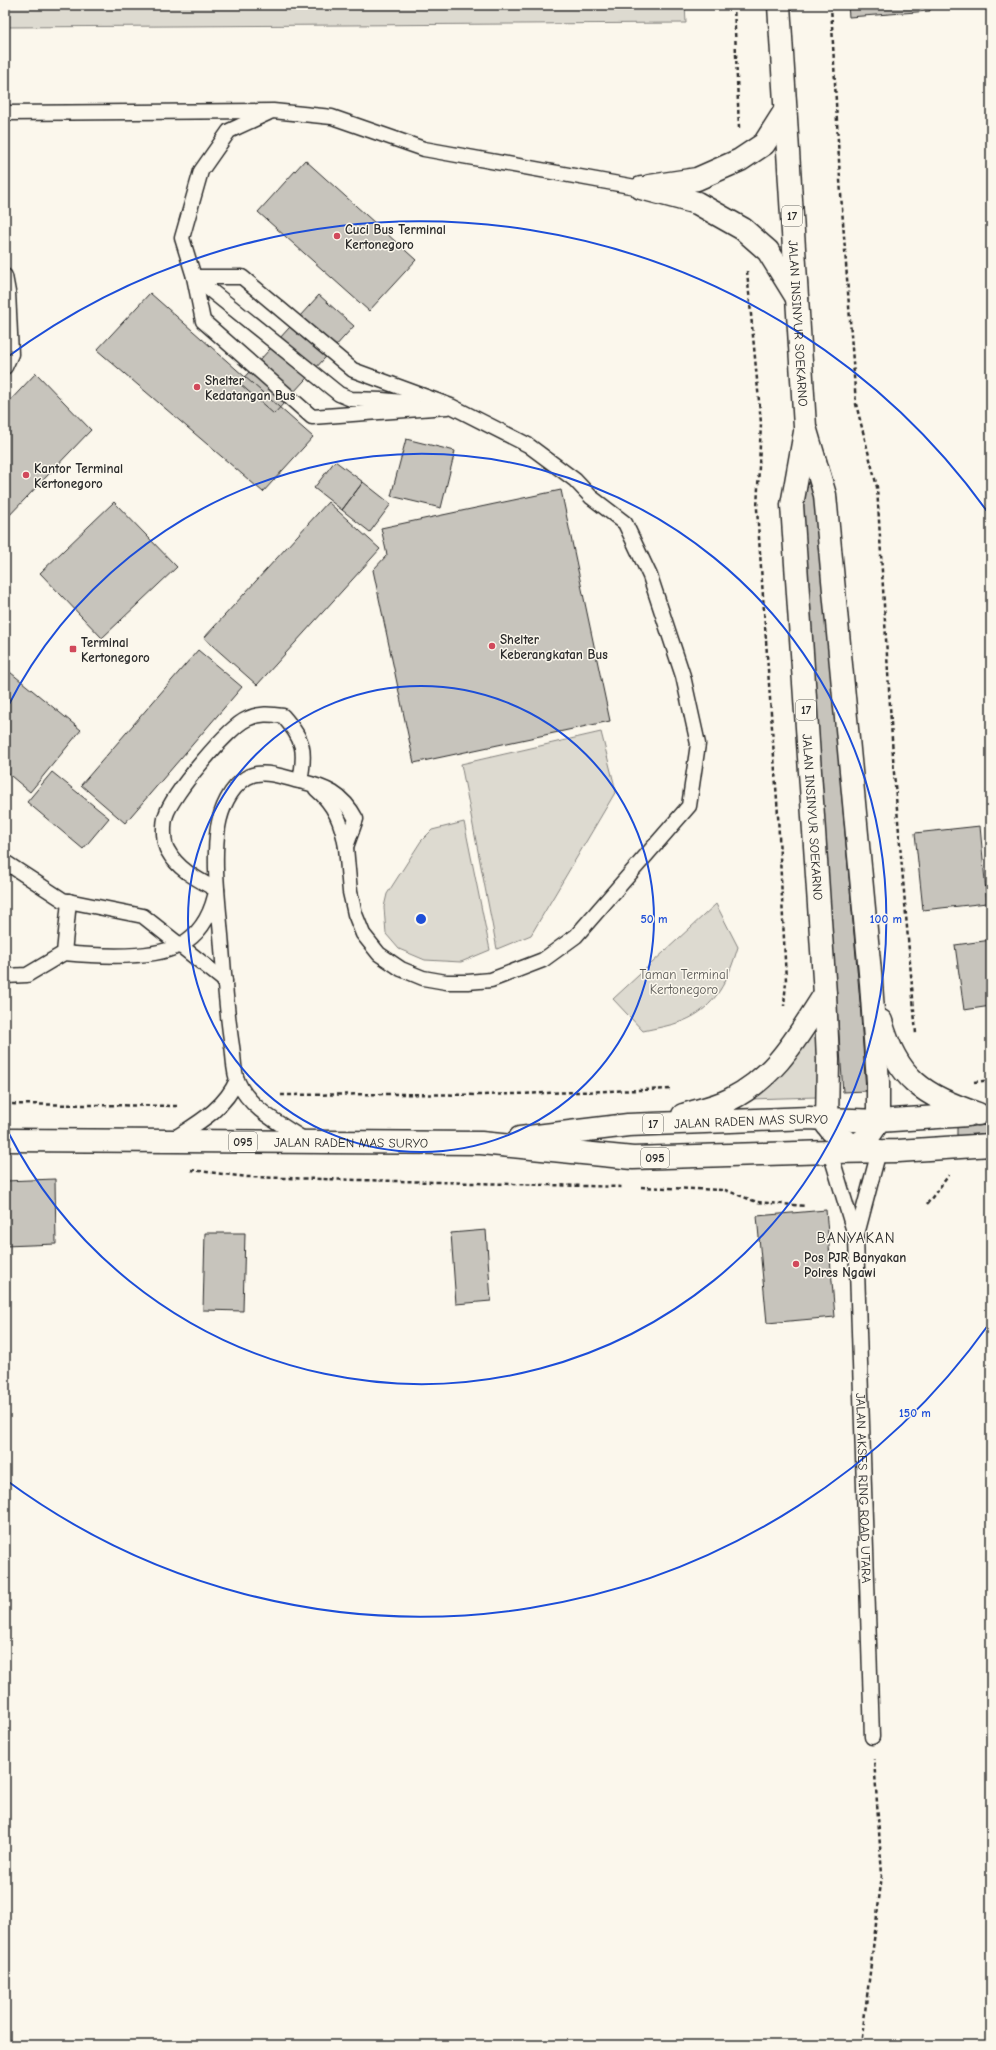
<svg xmlns="http://www.w3.org/2000/svg" width="996" height="2050" viewBox="0 0 996 2050" font-family="'Comic Neue',sans-serif">
	<style>
		.green { fill: #dddad0; stroke: #84827e }
		.building { fill: #c7c4bc; stroke: #2b2b2b }
		.lines { fill: none; stroke-linecap: round; stroke-linejoin: round }
		.service-casing { stroke: #2b2b2b; stroke-width: 17 }
		.minor-casing { stroke: #2b2b2b; stroke-width: 25 }
		.primary-casing { stroke: #2b2b2b; stroke-width: 25 }
		.trunk-casing { stroke: #2b2b2b; stroke-width: 25 }
		.path { stroke: #2b2b2b; stroke-width: 2.5; stroke-dasharray: 4 3; stroke-linecap: butt }
		.service { stroke: #fbf7ec; stroke-width: 14 }
		.minor { stroke: #fbf7ec; stroke-width: 22 }
		.primary { stroke: #fbf7ec; stroke-width: 22 }
		.trunk { stroke: #fbf7ec; stroke-width: 22 }
		.ring { fill: none; stroke: #1d4ed8; stroke-width: 2 }
		.poi-dot { fill: #d1495b; stroke: #fbf7ec; stroke-width: 1.5 }
		.labels { text-anchor: middle; dominant-baseline: central; stroke-width: 3; stroke-linejoin: round; paint-order: stroke }
		.shield { fill: #fbf7ec; stroke: #696865; stroke-width: 1 }
		.shield-label { font-size: 12px; font-weight: bold; fill: #2b2b2b }
		.poi-label { font-size: 13px; font-weight: bold; fill: #2b2b2b; stroke: #fbf7ec; text-anchor: start }
		.street-label { font-size: 13px; fill: #2b2b2b; stroke: #fbf7ec }
		.park-label { font-size: 13px; fill: #585754; stroke: #fbf7ec }
		.quarter-label { font-size: 15px; letter-spacing: 1px; fill: #2b2b2b; stroke: #fbf7ec }
		.centre { fill: #1d4ed8; stroke: #fbf7ec; stroke-width: 2 }
		.ring-label { font-size: 12px; text-anchor: middle; font-weight: bold; fill: #1d4ed8; stroke: #fbf7ec; stroke-width: 3; stroke-linejoin: round; paint-order: stroke }
	</style>
	<rect width="100%" height="100%" fill="#fbf7ec"/>
	<filter id="ink" filterUnits="userSpaceOnUse"><feTurbulence type="fractalNoise" baseFrequency=".025" numOctaves="2"/><feDisplacementMap in="SourceGraphic" scale="8" xChannelSelector="R" yChannelSelector="G"/><feConvolveMatrix kernelMatrix="1 2 1 2 8 2 1 2 1" color-interpolation-filters="sRGB"/></filter>
	<g filter="url(#ink)">
		<!-- green -->
		<path class="green" d="M5 5H685L686 23 5 27Z
			M601 732 616 791 531 935 497 949 461 764Z
			M464 822 490 950 461 962 425 960 399 949 386 934 384 907 387 894 421 841 432 830Z
			M716 904 738 947C728 980 716 1008 683 1021 670 1026 656 1028 643 1031L613 999Z
			M817 1029V1097L750 1099 791 1060Z"/>
		<!-- building -->
		<path class="building" d="M848 5H929L930 11 849 17Z
			M305 160 416 260 369 311 258 212Z
			M150 293 313 437 263 492 97 350Z
			M319 295 354 326 274 414 239 383Z
			M36 373 91 430 5 520V406Z
			M406 439 455 451 441 508 391 496Z
			M335 461 363 482 342 510 314 488Z
			M808 479 816 504 860 1002 866 1091 843 1092 801 504Z
			M363 482 391 504 370 532 342 510Z
			M561 490 610 721 414 763 373 570 387 555 381 528Z
			M114 502 177 567 102 638 40 573Z
			M328 502 380 549 257 685 204 638Z
			M198 650 242 687 125 823 81 785Z
			M5 668 81 730 30 792 5 771Z
			M52 772 109 818 83 849 27 802Z
			M980 826 987 903 923 910 915 833Z
			M991 940V1006L964 1010 955 945Z
			M991 1125V1133L957 1136V1127Z
			M55 1179 56 1244 5 1246V1181Z
			M826 1210 835 1317 767 1323 757 1216Z
			M486 1230 491 1301 456 1304 451 1233Z
			M205 1233H245L243 1311 203 1310Z"/>
		<g class="lines">
			<!-- service casing -->
			<g class="service-casing">
				<g id="service">
					<path d="M5 113 273 111 332 117 424 149 641 188"/>
					<path d="M268 113 229 131 201 171 182 238 194 277 203 321 312 417 447 407"/>
					<path d="M5 276 8 292 11 354 5 367"/>
					<path d="M194 277H242L353 370 451 406 528 445 575 480 591 497 625 523 650 576 683 676 698 744 689 806 576 936 543 960 491 980 468 982H446L423 978 401 969 379 954 363 934 355 914 350 892 346 847 356 819C343 794 326 787 299 781 283 777 261 768 246 778 230 788 221 809 218 827 213 862 218 900 221 935 224 972 226 1009 232 1046 234 1057 233 1072 238 1082 250 1110 283 1125 308 1142"/>
					<path d="M194 277 339 394 351 399 382 400 413 403"/>
					<path d="M316 789C335 805 342 823 346 847"/>
					<path d="M5 862 63 900 143 916 225 981"/>
					<path d="M217 890C199 880 178 870 168 851 163 844 163 824 166 815 172 795 228 727 247 719 259 713 270 714 283 716 304 740 306 750 300 781"/>
					<path d="M64 953C95 956 152 960 180 945 199 935 210 916 215 896"/>
					<path d="M5 976 27 975 64 953 69 901"/>
					<path d="M170 1141C196 1124 224 1110 237 1080"/>
					<path id="s1" d="M830 1152 856 1238 872 1737"/>
					<path d="M856 1238 879 1151"/>
				</g>
			</g>
			<!-- minor casing -->
			<g class="minor-casing">
				<path id="minor" d="M650 186 697 179 740 160 764 144 785 111
					M641 188 697 203 743 229 768 251 797 298"/>
			</g>
			<!-- primary casing -->
			<g class="primary-casing">
				<g id="primary">
					<path d="M683 1115C698 1110 715 1107 729 1100 777 1076 797 1037 825 994"/>
					<path id="s2" d="M520 1138 628 1125 809 1118 827 1119"/>
					<path id="s3" d="M5 1140 481 1143 633 1158 830 1152"/>
					<path d="M842 1150C858 1145 871 1138 878 1121"/>
				</g>
			</g>
			<!-- trunk casing -->
			<g class="trunk-casing">
				<g id="trunk">
					<path id="s4" d="M779 5 805 427 825 495 871 983 878 1082V1121"/>
					<path id="s5" d="M805 432 792 505 825 994 828 1060 827 1125C839 1143 860 1147 879 1151"/>
					<path d="M881 1021C897 1079 923 1095 978 1114"/>
					<path d="M827 1119 878 1121 968 1115"/>
					<path d="M830 1152 898 1151 991 1145"/>
				</g>
			</g>
			<!-- path -->
			<path class="path" d="M734 5 739 128
				M831 5 840 180 856 404 877 487 894 773 916 1034
				M747 271 761 423 757 509 778 815 786 981 784 1006
				M974 1082 991 1080
				M281 1095 394 1094 483 1095 672 1089
				M5 1104 179 1106
				M191 1170 247 1177 624 1187
				M641 1187 725 1190 757 1202 806 1206
				M927 1204 949 1175
				M861 2045 882 1875 874 1759"/>
			<!-- service -->
			<use href="#service" class="service"/>
			<!-- minor -->
			<use href="#minor" class="minor"/>
			<!-- primary -->
			<use href="#primary" class="primary"/>
			<!-- trunk -->
			<use href="#trunk" class="trunk"/>
		</g>
	</g>
	<!-- distance rings -->
	<g class="ring">
		<circle cx="421" cy="919" r="233"/>
		<path d="M7 708A465 465 0 1 1 7 1130"/>
		<path d="M989 1324A698 698 0 0 1 6 1480M6 358A698 698 0 0 1 989 514"/>
	</g>
	<!-- markers -->
	<g class="poi-dot">
		<circle cx="337" cy="236" r="4"/>
		<circle cx="197" cy="387" r="4"/>
		<circle cx="26" cy="475" r="4"/>
		<circle cx="492" cy="646" r="4"/>
		<rect x="69" y="645" width="8" height="8" rx="2"/>
		<circle cx="796" cy="1264" r="4"/>
	</g>
	<g class="labels">
		<!-- shield labels -->
		<g class="shield">
			<rect x="782" y="206" width="20" height="20" rx="3"/>
			<rect x="796" y="700" width="20" height="20" rx="3"/>
			<rect x="643" y="1114" width="20" height="20" rx="3"/>
			<rect x="229" y="1132" width="28" height="20" rx="3"/>
			<rect x="641" y="1148" width="28" height="20" rx="3"/>
		</g>
		<g class="shield-label">
			<text x="792" y="216">17</text>
			<text x="806" y="710">17</text>
			<text x="653" y="1124">17</text>
			<text x="243" y="1142">095</text>
			<text x="655" y="1158">095</text>
		</g>
		<!-- poi labels -->
		<g class="poi-label">
			<text x="345" y="229">Cuci Bus Terminal<tspan x="345" dy="15">Kertonegoro</tspan></text>
			<text x="205" y="380">Shelter<tspan x="205" dy="15">Kedatangan Bus</tspan></text>
			<text x="34" y="468">Kantor Terminal<tspan x="34" dy="15">Kertonegoro</tspan></text>
			<text x="500" y="639">Shelter<tspan x="500" dy="15">Keberangkatan Bus</tspan></text>
			<text x="81" y="642">Terminal<tspan x="81" dy="15">Kertonegoro</tspan></text>
			<text x="804" y="1257">Pos PJR Banyakan<tspan x="804" dy="15">Polres Ngawi</tspan></text>
		</g>
		<!-- street labels -->
		<g class="street-label">
			<text stroke="none"><textPath href="#s4" startOffset="319">JALAN INSINYUR SOEKARNO</textPath></text>
			<text stroke="none"><textPath href="#s5" startOffset="387">JALAN INSINYUR SOEKARNO</textPath></text>
			<text stroke="none"><textPath href="#s2" startOffset="232">JALAN RADEN MAS SURYO</textPath></text>
			<text stroke="none"><textPath href="#s3" startOffset="346">JALAN RADEN MAS SURYO</textPath></text>
			<text stroke="none"><textPath href="#s1" startOffset="340">JALAN AKSES RING ROAD UTARA</textPath></text>
		</g>
		<!-- park labels -->
		<g class="park-label">
			<text x="684" y="974">Taman Terminal<tspan x="684" dy="15">Kertonegoro</tspan></text>
		</g>
		<!-- quarter labels -->
		<g class="quarter-label">
			<text x="856" y="1238">BANYAKAN</text>
		</g>
	</g>
	<circle cx="421" cy="919" r="6" class="centre"/>
	<g class="ring-label">
		<text x="654" y="923">50 m</text>
		<text x="886" y="923">100 m</text>
		<text x="915" y="1417">150 m</text>
	</g>
	<!-- margin -->
	<rect width="996" height="2050" fill="none" stroke="#fbf7ec" stroke-width="20"/>
	<rect x="10" y="10" width="976" height="2030" fill="none" stroke="#2b2b2b" stroke-width="1.5" filter="url(#ink)"/>
</svg>
